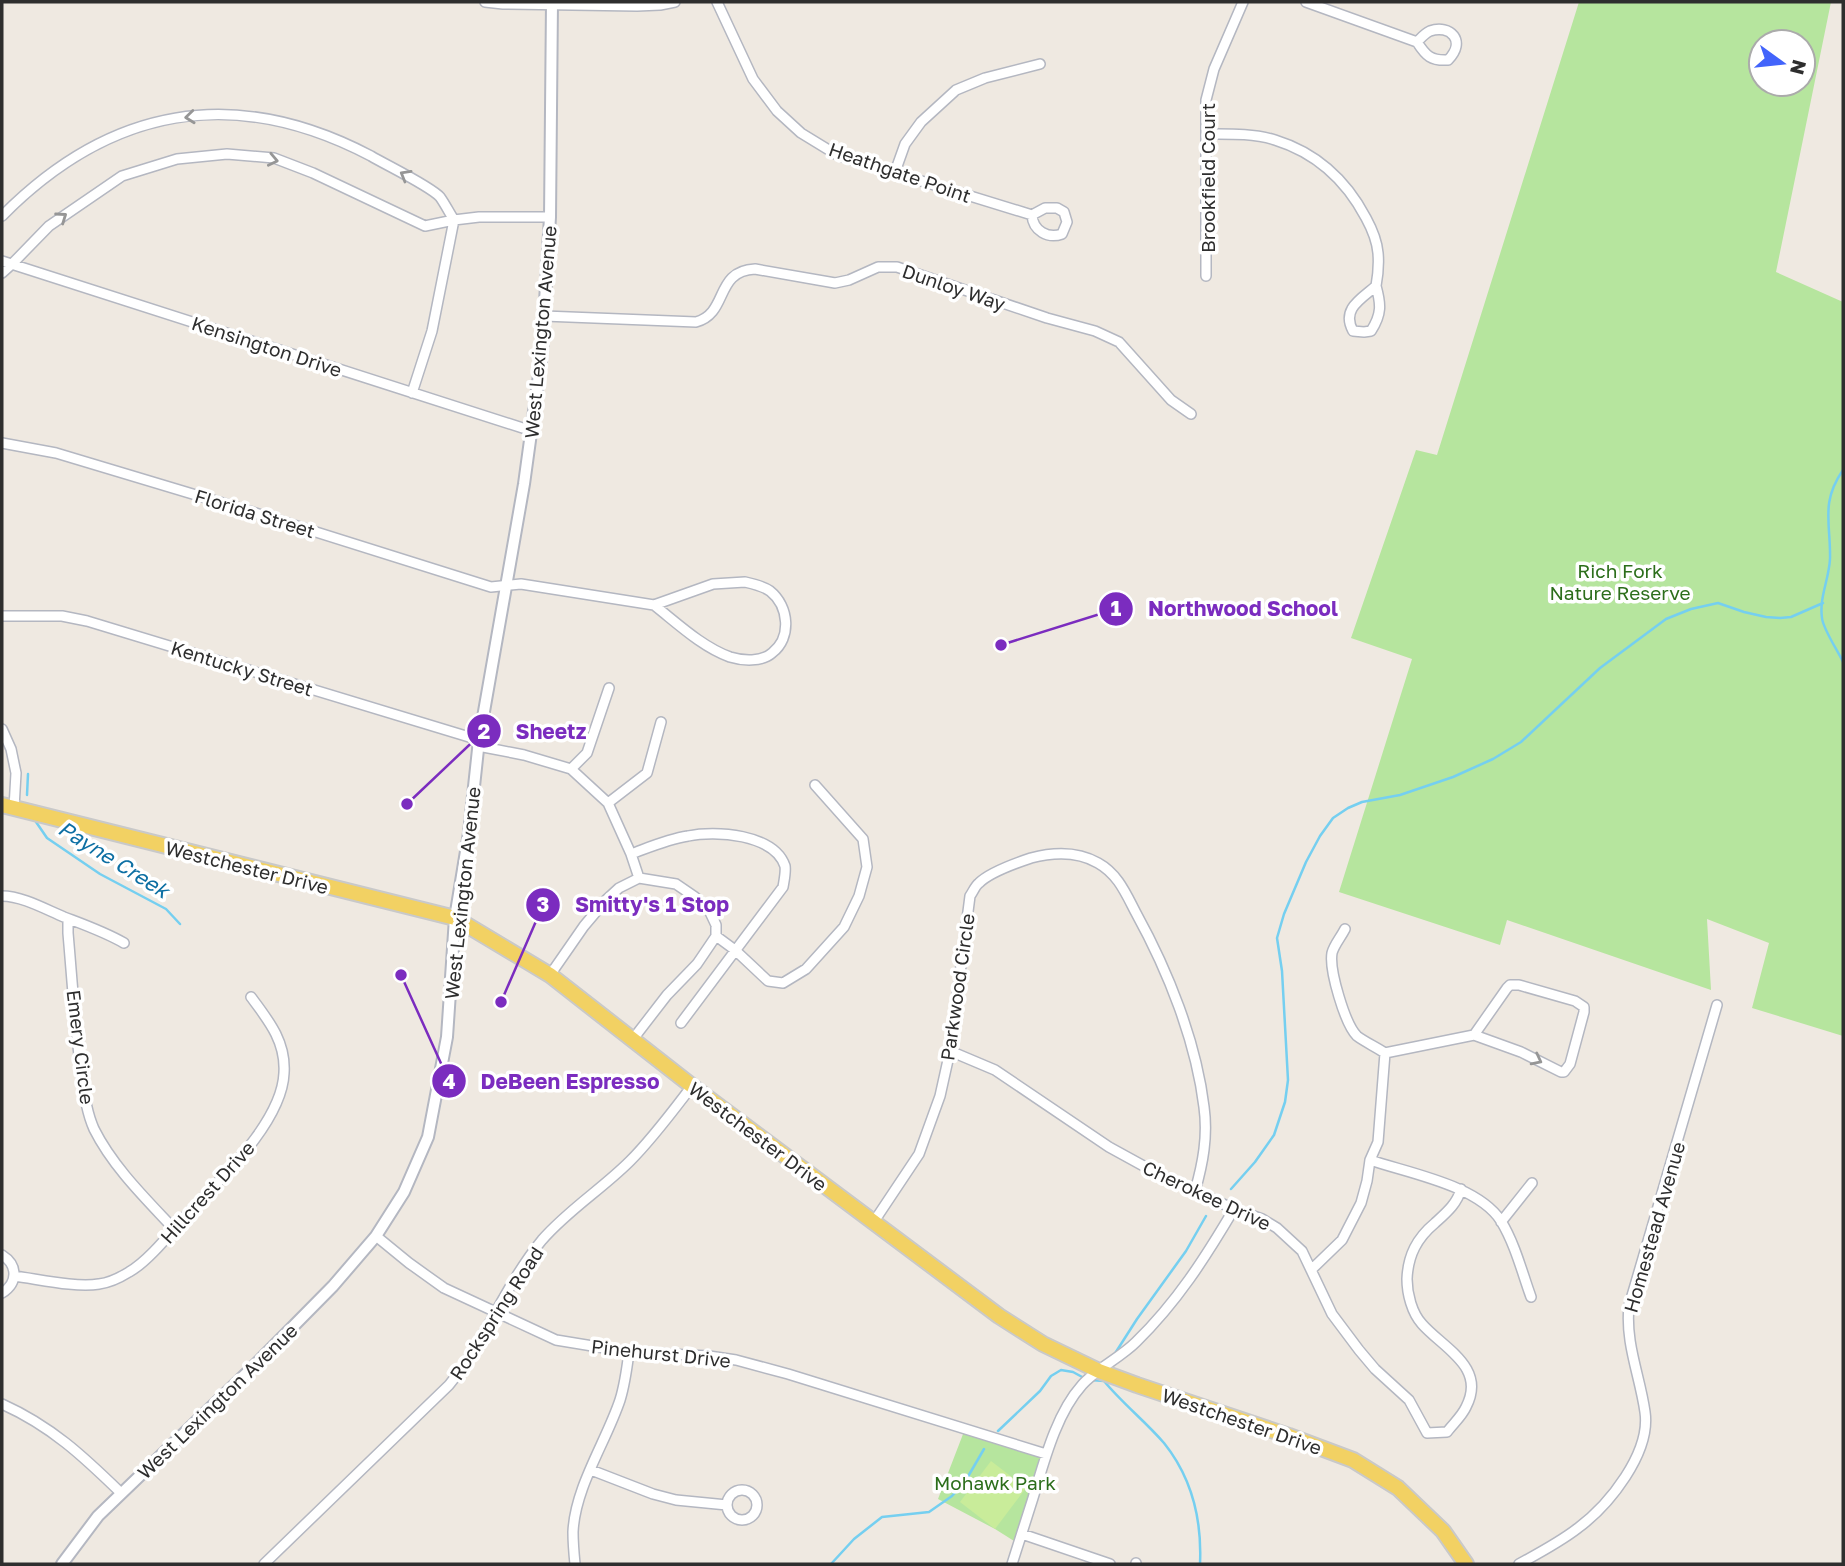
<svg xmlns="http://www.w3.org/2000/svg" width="1845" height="1566" viewBox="0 0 1845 1566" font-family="'Golos Text',sans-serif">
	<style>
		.green { fill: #b6e59e; fill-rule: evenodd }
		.pitch { fill: #c9ec9a }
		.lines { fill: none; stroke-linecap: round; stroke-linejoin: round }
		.stream { stroke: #75cff0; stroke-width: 2.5 }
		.minor-casing { stroke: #b4b7c1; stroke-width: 12 }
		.tertiary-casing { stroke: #b4b7c1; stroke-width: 14 }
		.primary-casing { stroke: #c9c9c9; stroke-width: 18 }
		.minor { stroke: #fff; stroke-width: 9 }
		.tertiary { stroke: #fff; stroke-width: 10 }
		.primary { stroke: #f2d163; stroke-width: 14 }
		.oneway { stroke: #969696 }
		.labels { text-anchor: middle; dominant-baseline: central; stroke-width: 7; stroke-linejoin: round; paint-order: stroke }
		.street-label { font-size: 19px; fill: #2e2e2e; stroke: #fff }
		.park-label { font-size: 19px; fill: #2c6e1b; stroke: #fff }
		.water-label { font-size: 21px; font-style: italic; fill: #0d6fa3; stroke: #fff }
		.leader { fill: none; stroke: #7b2cbf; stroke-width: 2.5 }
		.callout-dot { fill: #7b2cbf; stroke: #fff; stroke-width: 2.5 }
		.mark-label { font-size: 21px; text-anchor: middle; font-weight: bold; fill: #fff }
		.callout-label { font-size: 21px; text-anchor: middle; font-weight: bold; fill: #7b2cbf; stroke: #fff; stroke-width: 7; stroke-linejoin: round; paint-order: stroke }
	</style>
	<rect width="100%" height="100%" fill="#efe9e1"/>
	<!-- green -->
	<path class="green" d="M1579 2H1831L1776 272 1843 302V1036L1752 1008 1769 943 1707 919 1711 990 1507 920 1500 945 1339 892 1412 659 1351 638 1416 450 1437 455ZM1761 42H1803V84H1761Z
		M965 1429 1046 1454 1019 1544 995 1529 938 1499Z"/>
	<!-- pitch -->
	<path class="pitch" d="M991 1461 1026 1488 995 1529 960 1502Z"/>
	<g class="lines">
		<!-- stream -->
		<path class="stream" d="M1843 470C1820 503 1831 524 1830 559 1829 579 1819 598 1822 618 1823 629 1838 651 1843 662
			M27 795 28 774
			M34 819 47 838 100 874 166 909 180 924
			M1231 1189 1255 1162 1274 1135 1285 1102 1288 1080 1282 971 1277 938 1284 914 1306 862 1320 836 1333 818 1348 808 1362 802 1400 795 1453 777 1493 759 1521 742 1600 668 1666 619 1691 609 1718 603 1744 612 1766 617 1780 618 1791 617 1823 603
			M1114 1355 1137 1319 1186 1251 1206 1216
			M1090 1380 1104 1381
			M1104 1381C1122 1403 1145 1421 1164 1443 1192 1478 1202 1520 1200 1564
			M998 1431 1040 1391 1051 1376 1061 1370 1073 1372 1084 1378
			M831 1564 854 1539 882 1517 929 1512 952 1496 966 1480 984 1449"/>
		<!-- minor casing -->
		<g class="minor-casing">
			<path id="minor" d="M485 2 503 4 637 6 660 5 675 2
				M717 2 753 79 777 111 801 133 837 155 1032 215
				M1306 2 1417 42C1426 56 1431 61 1448 60 1467 41 1450 24 1430 31 1425 33 1420 39 1417 42
				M1206 134C1228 134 1253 133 1275 140 1317 153 1346 180 1366 218 1372 229 1377 241 1378 253 1379 264 1378 275 1376 286 1361 299 1341 309 1353 331L1364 332 1371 331C1382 314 1381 304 1376 286
				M895 172 905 144 921 122 956 90 985 78 1040 64
				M1045 208H1057L1064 212 1067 222 1062 234C1048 239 1033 231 1032 215Z
				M2 216C110 107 234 84 371 156 386 165 430 186 440 197 445 204 449 212 454 220
				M2 261 532 431
				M2 273 12 264 49 226 122 176 177 159 227 154 274 158 313 173 425 226 454 220 479 217H550
				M1206 276V100L1214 69 1243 2
				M544 316 696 322C729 313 714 271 755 269L835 283 849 280 878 267H897L1047 318 1095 331 1119 342 1171 400 1191 414
				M412 393 432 331 454 220
				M2 443 56 453 246 510 491 587 521 584 654 605
				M745 582C754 584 763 586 770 591 789 606 792 638 772 653 762 662 743 661 730 657 702 647 677 623 654 605L713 584Z
				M2 616H62L87 621 479 740
				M2 729 11 749 16 773 14 808
				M478 746 524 755 571 769 608 803
				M571 769 587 753 609 688
				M631 854C650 847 668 839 688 836 715 830 774 834 785 866 786 872 784 881 783 887L681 1023
				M2 896C22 896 45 909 64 917 85 925 105 932 124 943
				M68 919V933C72 979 75 1026 81 1072 84 1091 86 1111 94 1129 113 1167 146 1199 174 1229
				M1345 929C1341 937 1334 945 1332 953 1329 970 1345 1024 1357 1036 1365 1042 1376 1047 1385 1053L1474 1035 1521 1052 1561 1072H1564L1570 1064 1584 1012V1007L1575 1001 1519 985H1510L1507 988 1474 1035
				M716 936 735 950 768 981 783 983 806 969 844 927 859 896 867 867 863 839 815 785
				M550 975 584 926 606 900 619 888 639 878
				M633 1039 667 995 697 964 716 936V925L708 908 695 897 676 884 639 878 631 854 608 803 647 773 661 722
				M950 1051 995 1070 1109 1147 1160 1175 1234 1209 1262 1219 1277 1228 1302 1251 1332 1314 1359 1350 1375 1369 1409 1400 1427 1433 1447 1432C1453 1424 1462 1416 1466 1407 1487 1367 1443 1348 1422 1324 1412 1313 1407 1294 1407 1279 1408 1255 1417 1238 1435 1223 1446 1213 1457 1204 1461 1189
				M1370 1160C1408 1173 1478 1185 1501 1221 1515 1244 1522 1272 1531 1297
				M1501 1222 1532 1183
				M873 1223 919 1154 940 1096 950 1051 970 896C973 892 975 886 979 883 990 872 1016 863 1031 858 1054 852 1077 851 1098 863 1118 874 1126 894 1136 913 1168 971 1196 1041 1204 1107 1208 1136 1203 1163 1195 1191
				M376 1236 409 1263 444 1288 556 1340 629 1352 709 1356 736 1360 788 1374 1046 1454
				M2 1255C18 1265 18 1283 2 1293
				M1311 1270 1342 1240 1361 1203 1367 1181 1370 1160 1378 1142 1385 1053
				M14 1276C38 1279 76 1288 99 1284 108 1283 121 1277 129 1272 147 1262 168 1236 182 1220 215 1184 282 1124 284 1073 286 1042 269 1021 251 997
				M2 1404C51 1426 83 1456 121 1493
				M591 1470 653 1494 676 1500 727 1505
				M727 1505a15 15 0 1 1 30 0a15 15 0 1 1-30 0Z
				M1022 1534 1110 1564
				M264 1564 449 1385C486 1340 505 1285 542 1240 568 1210 602 1189 630 1161 653 1138 672 1112 692 1086
				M575 1564C574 1554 573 1542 573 1532 575 1487 606 1442 620 1400 625 1384 627 1368 629 1352
				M1012 1564C1019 1542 1026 1520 1033 1498 1044 1462 1056 1414 1082 1385 1096 1369 1120 1358 1136 1342 1177 1302 1205 1258 1234 1209
				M1136 1564V1563
				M1519 1564C1539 1553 1560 1542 1578 1528 1609 1505 1651 1453 1645 1412 1640 1376 1625 1343 1629 1306L1717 1005"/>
		</g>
		<!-- tertiary casing -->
		<g class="tertiary-casing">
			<path id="tertiary" d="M62 1564 98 1516 254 1366 333 1286 376 1236 404 1192 428 1137 447 1037 455 918 469 833 479 740 524 484 542 353 550 217 552 2"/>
		</g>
		<!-- primary casing -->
		<g class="primary-casing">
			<path id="primary" d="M2 805 455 918 550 975 692 1086 999 1316 1043 1344 1099 1371 1137 1385 1289 1436 1353 1460 1398 1488 1443 1531 1466 1564"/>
		</g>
		<!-- minor -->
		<use href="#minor" class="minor"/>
		<!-- tertiary -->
		<use href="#tertiary" class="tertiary"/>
		<!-- primary -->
		<use href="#primary" class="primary"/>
	</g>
	<!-- one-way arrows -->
	<defs><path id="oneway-chevron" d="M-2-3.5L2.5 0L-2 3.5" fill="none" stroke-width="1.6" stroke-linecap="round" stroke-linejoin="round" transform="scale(1.75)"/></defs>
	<g class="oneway">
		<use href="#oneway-chevron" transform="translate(190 117) rotate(174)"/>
		<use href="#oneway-chevron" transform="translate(273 160) rotate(12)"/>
		<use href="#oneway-chevron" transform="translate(405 175) rotate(-150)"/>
		<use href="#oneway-chevron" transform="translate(62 217) rotate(-35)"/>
		<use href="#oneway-chevron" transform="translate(1537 1060) rotate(27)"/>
	</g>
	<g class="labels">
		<!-- street labels -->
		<g class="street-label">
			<text transform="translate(900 172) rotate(19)">Heathgate Point</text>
			<text transform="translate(1207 178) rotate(-90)">Brookfield Court</text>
			<text transform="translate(954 287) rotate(19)">Dunloy Way</text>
			<text transform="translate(540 332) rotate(-85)">West Lexington Avenue</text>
			<text transform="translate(267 346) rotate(18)">Kensington Drive</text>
			<text transform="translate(255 513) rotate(17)">Florida Street</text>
			<text transform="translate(242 668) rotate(17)">Kentucky Street</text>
			<text transform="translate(247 867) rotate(14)">Westchester Drive</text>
			<text transform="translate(462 893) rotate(-84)">West Lexington Avenue</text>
			<text transform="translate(957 987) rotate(-82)">Parkwood Circle</text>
			<text transform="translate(81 1047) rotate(83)">Emery Circle</text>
			<text transform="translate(758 1136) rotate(37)">Westchester Drive</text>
			<text transform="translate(207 1192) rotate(-48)">Hillcrest Drive</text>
			<text transform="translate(1207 1195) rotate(25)">Cherokee Drive</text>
			<text transform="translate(1654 1227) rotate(-74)">Homestead Avenue</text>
			<text transform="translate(496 1313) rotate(-57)">Rockspring Road</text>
			<text transform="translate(661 1353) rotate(6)">Pinehurst Drive</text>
			<text transform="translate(217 1401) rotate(-44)">West Lexington Avenue</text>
			<text transform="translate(1242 1421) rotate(19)">Westchester Drive</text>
		</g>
		<!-- park labels -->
		<g class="park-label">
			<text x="1620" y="570">Rich Fork<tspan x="1620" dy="22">Nature Reserve</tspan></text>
			<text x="995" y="1482">Mohawk Park</text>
		</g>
		<!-- water labels -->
		<g class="water-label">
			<text transform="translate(114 859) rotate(32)">Payne Creek</text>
		</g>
	</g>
	<!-- callouts -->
	<path class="leader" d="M1001 645L1116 609M407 804L484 731M501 1002L543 905M401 975L449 1081"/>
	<g class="callout-dot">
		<circle cx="1001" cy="645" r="7"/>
		<circle cx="407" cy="804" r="7"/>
		<circle cx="501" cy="1002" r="7"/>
		<circle cx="401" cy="975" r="7"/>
		<circle cx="1116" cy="609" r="18"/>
		<circle cx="484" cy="731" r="18"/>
		<circle cx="543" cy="905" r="18"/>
		<circle cx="449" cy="1081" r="18"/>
	</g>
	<g class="mark-label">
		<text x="1116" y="616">1</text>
		<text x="484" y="739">2</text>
		<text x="543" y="912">3</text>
		<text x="449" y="1089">4</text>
	</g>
	<g class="callout-label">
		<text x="1243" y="616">Northwood School</text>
		<text x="551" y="739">Sheetz</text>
		<text x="652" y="912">Smitty's 1 Stop</text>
		<text x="570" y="1089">DeBeen Espresso</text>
	</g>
	<!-- border -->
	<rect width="1845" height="1566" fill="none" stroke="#2e2e2e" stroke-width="7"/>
	<!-- north arrow -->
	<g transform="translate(1782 63) rotate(105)"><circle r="33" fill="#ffffff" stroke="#ababab" stroke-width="2"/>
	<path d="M0-5L12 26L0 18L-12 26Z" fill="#4264fb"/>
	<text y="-10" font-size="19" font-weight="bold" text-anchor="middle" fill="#2e2e2e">N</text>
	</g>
</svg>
